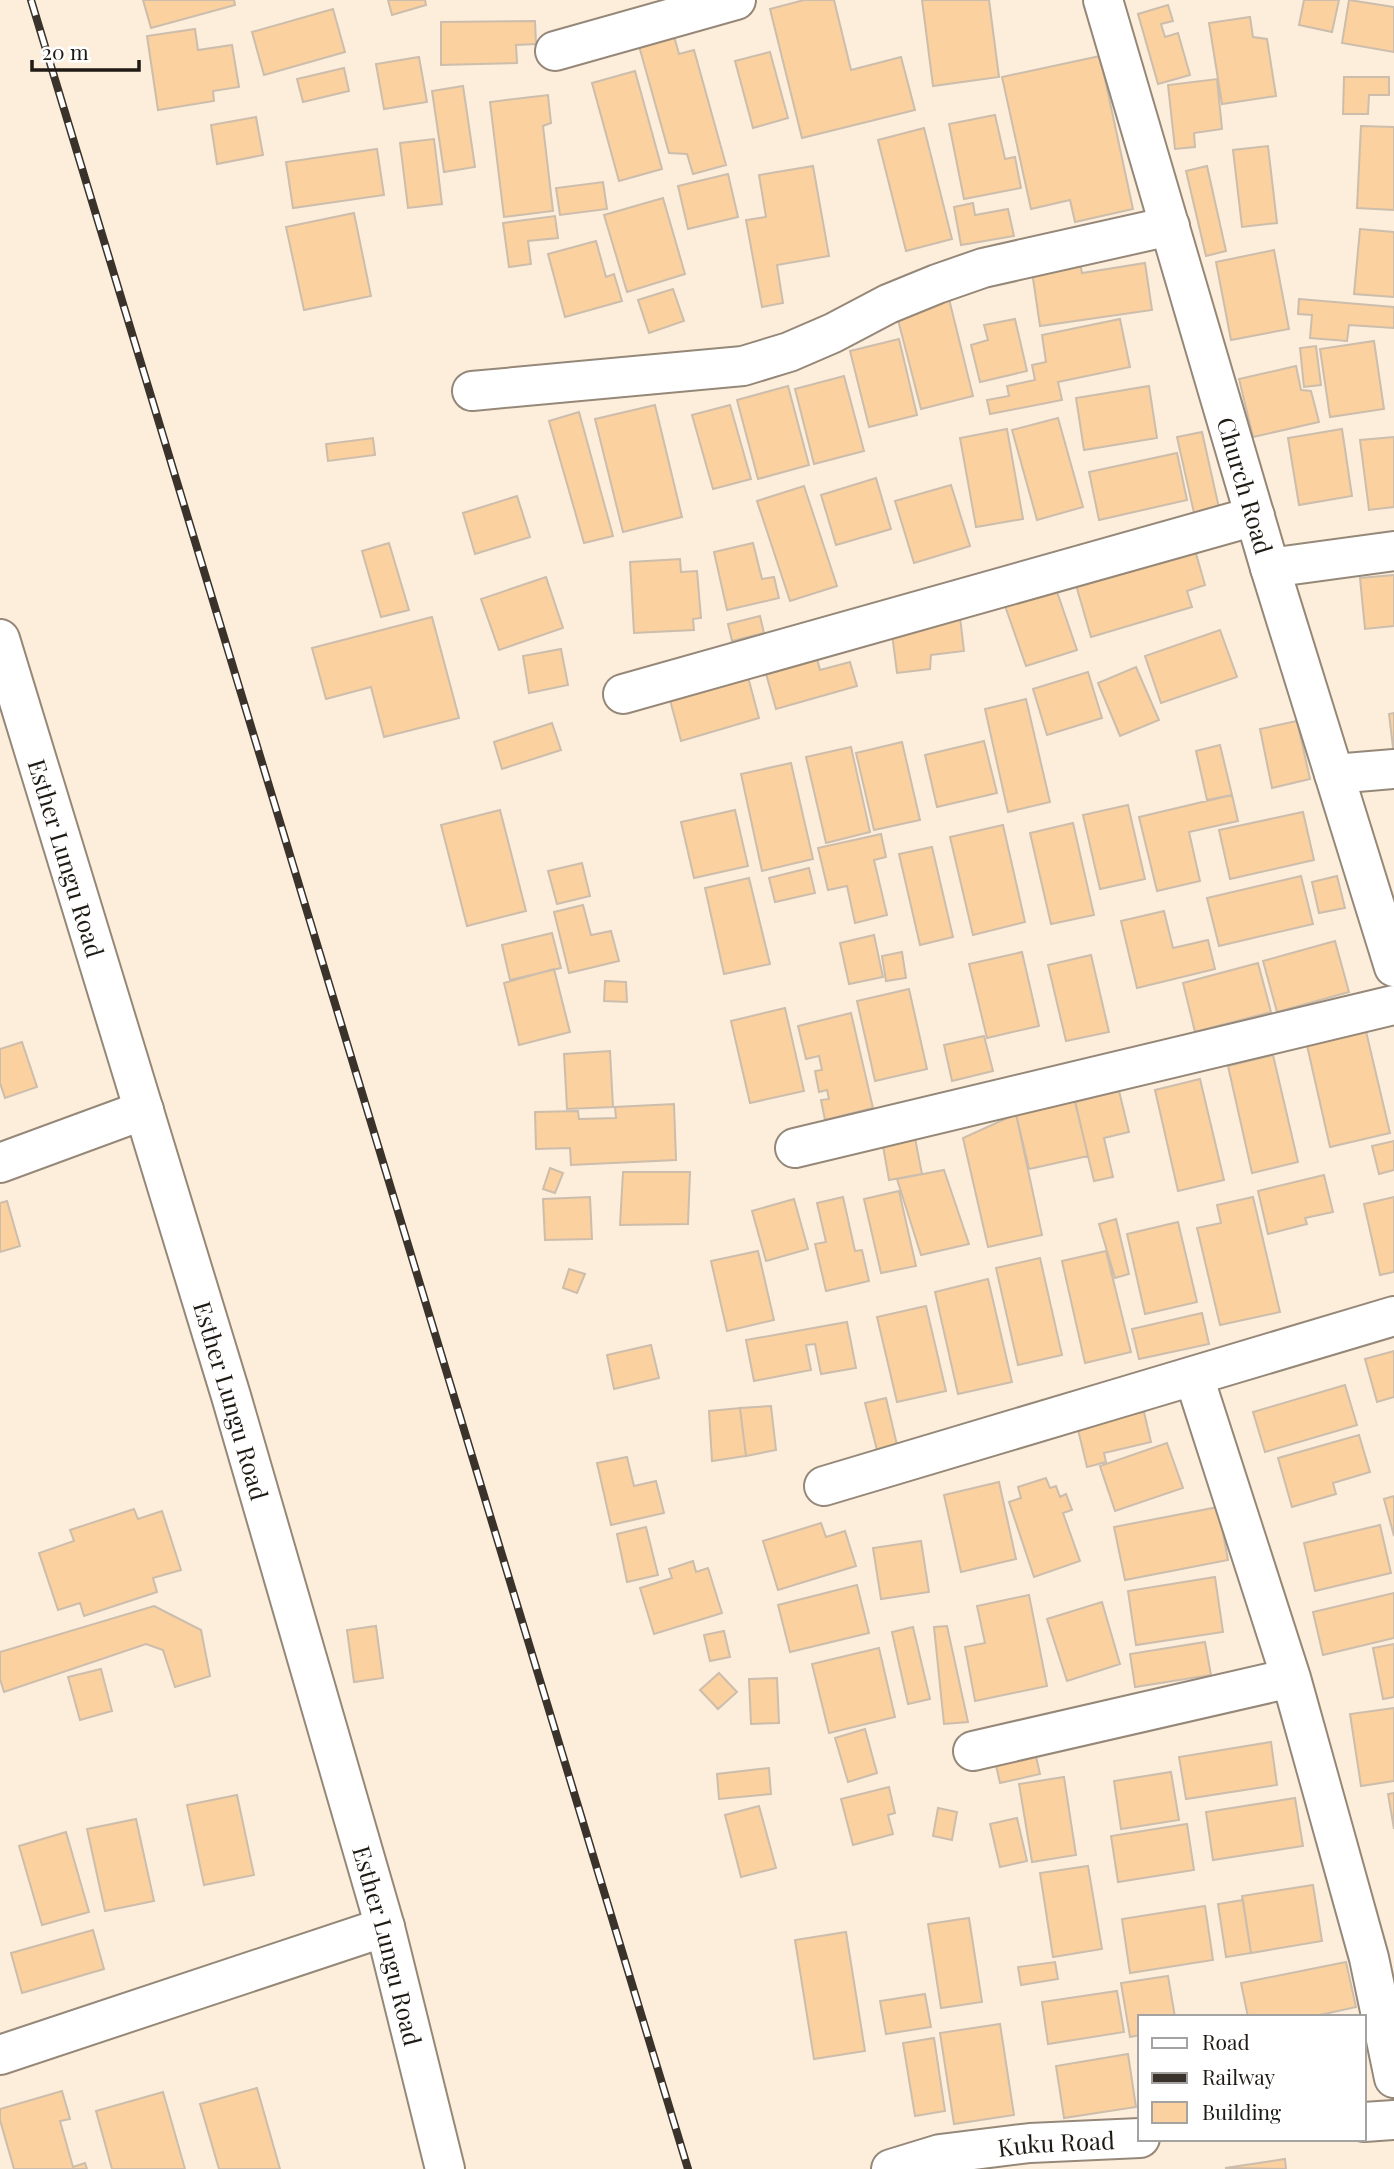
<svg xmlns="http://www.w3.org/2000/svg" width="1394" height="2169" viewBox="0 0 1394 2169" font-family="'Playfair Display',serif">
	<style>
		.building { fill: #fbd19f; stroke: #ccbdac; stroke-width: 2 }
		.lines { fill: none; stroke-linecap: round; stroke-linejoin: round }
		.street-casing { stroke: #968878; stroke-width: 42 }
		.secondary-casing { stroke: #968878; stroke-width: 42 }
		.street { stroke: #fff; stroke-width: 38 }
		.secondary { stroke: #fff; stroke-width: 38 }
		.rail-casing { stroke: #3a332b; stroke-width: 8 }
		.rail { stroke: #fff; stroke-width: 5; stroke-dasharray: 16; stroke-linecap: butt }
		.labels { text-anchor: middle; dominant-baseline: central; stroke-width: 7; stroke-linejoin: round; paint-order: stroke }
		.street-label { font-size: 24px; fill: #1f1a13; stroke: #fff }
	</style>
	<rect width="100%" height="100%" fill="#fdeedc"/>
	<!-- building -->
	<path class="building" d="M143 0H234L235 5 151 28Z
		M388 0H425L426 5 392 15Z
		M804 0H834L851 70 901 57 915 110 802 138 770 9Z
		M922 0H989L999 77 933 86Z
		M1304 0H1339L1332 32 1299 25Z
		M1349 0 1394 7V52L1342 43Z
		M1168 5 1173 21 1161 24 1165 37 1178 33 1190 75 1158 84 1138 14Z
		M333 9 345 52 264 75 252 32Z
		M1250 17 1253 37 1267 39 1276 96 1222 104 1209 23Z
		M535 21 536 44 516 45 517 63 441 65V22Z
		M195 29 198 50 232 45 239 87 213 91 214 101 158 110 147 36Z
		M674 36 679 54 694 50 726 165 693 174 687 154 669 153 639 46Z
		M770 52 788 118 753 128 735 61Z
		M1100 56 1133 209 1075 222 1070 200 1031 209 1002 77Z
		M419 57 427 102 384 109 376 64Z
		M344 68 349 91 303 102 297 79Z
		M635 71 662 169 619 181 592 83Z
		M1344 77H1389V95H1369L1368 114H1343Z
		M1217 79 1222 129 1194 133 1195 147 1175 149 1168 85Z
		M463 86 475 167 444 172 432 91Z
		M548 95 551 123 543 126 553 211 504 217 490 102Z
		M995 115 1005 159 1015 157 1021 188 964 199 949 124Z
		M256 117 263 155 217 164 211 125Z
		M1361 126 1394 127V210L1357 208Z
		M924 128 952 239 906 251 878 140Z
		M434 139 442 204 408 208 400 143Z
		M1268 146 1277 223 1242 227 1233 150Z
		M377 149 384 195 293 208 286 162Z
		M813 166 829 256 777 265 783 303 762 307 746 220 766 217 759 175Z
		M1207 166 1226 251 1206 256 1186 171Z
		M728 174 738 217 688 229 678 186Z
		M603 182 607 209 560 215 556 188Z
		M663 198 685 274 627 292 604 215Z
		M973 203 975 215 1008 209 1014 236 961 245 954 207Z
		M354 213 371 296 304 310 286 227Z
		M555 216 558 238 528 241 531 264 509 267 503 223Z
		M1360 229 1394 232V297L1354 294Z
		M596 241 606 277 614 274 622 301 565 317 548 254Z
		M1274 250 1289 329 1231 340 1216 262Z
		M1079 258 1082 273 1145 263 1152 310 1040 326 1031 265Z
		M673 289 684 321 649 333 638 300Z
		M949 299 973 396 921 409 896 312Z
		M1299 299 1394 307V328L1349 325 1347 341 1310 338 1312 315 1298 314Z
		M1015 319 1027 371 980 382 971 345 988 340 984 325Z
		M1120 319 1130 367 1058 382 1062 400 990 414 987 400 1009 396 1007 386 1035 380 1032 365 1046 362 1042 335Z
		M899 339 917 415 869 427 850 351Z
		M1374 341 1384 409 1330 417 1320 349Z
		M1316 346 1321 385 1304 387 1300 348Z
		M1296 366 1301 390 1311 391 1319 422 1253 437 1239 379Z
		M844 376 864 451 814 464 795 389Z
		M788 386 809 465 758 479 737 400Z
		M1149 386 1157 438 1084 450 1076 398Z
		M655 405 682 517 623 532 595 419Z
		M730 405 751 479 713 489 692 415Z
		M579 412 613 536 584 543 549 421Z
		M1058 418 1083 507 1037 520 1012 430Z
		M1007 429 1023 519 976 527 960 438Z
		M1342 429 1352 496 1299 505 1288 438Z
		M1202 432 1219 508 1194 513 1177 437Z
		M1394 437V507L1369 510 1360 440Z
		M373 438 375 455 328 461 326 444Z
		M1177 453 1187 500 1099 520 1089 472Z
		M876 478 891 529 836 545 821 495Z
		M951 485 970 546 914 563 895 501Z
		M804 486 837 586 790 601 757 501Z
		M517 496 530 537 475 554 463 513Z
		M389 543 409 610 381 617 362 551Z
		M753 543 762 579 774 577 779 598 727 610 714 552Z
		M1195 550 1205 585 1187 591 1192 607 1091 637 1076 585Z
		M680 559 681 572 697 571 701 618 693 619 694 630 634 633 630 562Z
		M1394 575V626L1365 629 1360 578Z
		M546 577 563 628 499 650 481 599Z
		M1055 586 1077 650 1026 666 1004 603Z
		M760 616 764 633 732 641 728 624Z
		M432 617 459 718 384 737 371 687 326 699 312 648Z
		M960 617 964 651 931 655 930 669 897 673 891 626Z
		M1220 630 1237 677 1161 703 1145 656Z
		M814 648 820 670 850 662 857 686 776 709 763 663Z
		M561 649 568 685 529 693 523 656Z
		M1136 667 1159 720 1120 736 1098 683Z
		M1088 672 1102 718 1047 735 1033 689Z
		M748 677 759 718 681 741 670 700Z
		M1026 699 1050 802 1008 812 985 709Z
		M1394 713V756L1389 714Z
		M1297 721 1310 779 1272 788 1260 729Z
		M552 723 561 750 502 769 494 742Z
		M984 741 997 793 937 807 925 755Z
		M902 742 920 820 874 830 856 753Z
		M1220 745 1232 795 1207 800 1196 751Z
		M851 747 870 832 826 843 806 757Z
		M791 763 813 859 762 871 741 774Z
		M1232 795 1238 821 1189 832 1200 881 1157 891 1139 817Z
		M1128 805 1145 879 1100 889 1083 815Z
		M500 810 526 911 467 926 441 825Z
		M735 810 748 866 694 878 681 822Z
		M1303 812 1314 860 1230 879 1219 830Z
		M1073 823 1094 915 1051 924 1030 833Z
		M1003 825 1025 922 973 935 950 837Z
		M881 834 886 857 874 860 887 915 855 923 847 886 828 890 818 848Z
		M932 847 953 937 920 945 899 854Z
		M582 863 590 896 557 904 548 871Z
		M809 868 815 893 775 902 769 878Z
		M1301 876 1313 924 1219 946 1207 898Z
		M1337 876 1345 908 1319 913 1312 882Z
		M749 878 770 964 724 974 705 888Z
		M583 905 591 935 611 931 619 961 569 973 554 912Z
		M1164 911 1173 948 1208 940 1215 969 1137 988 1121 921Z
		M552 933 561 968 510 980 502 945Z
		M874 935 883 977 849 984 840 943Z
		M1335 941 1349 992 1277 1012 1263 961Z
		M902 952 906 978 886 981 882 956Z
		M1022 952 1039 1026 987 1038 969 964Z
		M1091 955 1109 1032 1066 1041 1048 965Z
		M1258 963 1271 1012 1195 1032 1183 983Z
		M554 969 570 1032 519 1045 504 983Z
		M605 981 626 982 627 1002 604 1001Z
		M909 989 927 1069 875 1081 857 1001Z
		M785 1008 804 1091 750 1103 731 1021Z
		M851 1013 873 1108 825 1120 821 1100 829 1099 827 1090 819 1092 815 1071 822 1070 819 1056 806 1059 798 1026Z
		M1365 1027 1390 1133 1330 1147 1306 1041Z
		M984 1036 993 1071 952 1081 944 1045Z
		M22 1042 37 1087 5 1098 0 1083V1049Z
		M610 1051 613 1107 567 1109 564 1054Z
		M1273 1055 1298 1162 1252 1173 1228 1066Z
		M1200 1079 1224 1180 1178 1191 1155 1090Z
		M1119 1091 1129 1132 1104 1138 1113 1177 1094 1181 1075 1102Z
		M1075 1101 1088 1156 1029 1169 1016 1114Z
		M674 1104 676 1160 571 1165 570 1148 536 1149 535 1112 578 1111 579 1119 616 1118 615 1107Z
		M1016 1114 1042 1235 988 1247 963 1138Z
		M913 1128 922 1174 889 1180 881 1135Z
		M1394 1141V1170L1379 1174 1372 1146Z
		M550 1168 563 1173 555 1193 543 1189Z
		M944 1170 969 1244 921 1255 897 1179Z
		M623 1172H690L688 1224 620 1225Z
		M1324 1175 1333 1212 1305 1218 1307 1224 1268 1234 1258 1191Z
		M899 1191 916 1266 881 1273 864 1199Z
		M590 1197 592 1239 545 1240 543 1199Z
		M843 1197 855 1251 862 1250 869 1281 826 1291 815 1244 826 1242 817 1203Z
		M1253 1197 1280 1312 1220 1325 1197 1228 1221 1223 1217 1205Z
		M1394 1197V1272L1380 1275 1364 1204Z
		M794 1199 808 1249 766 1261 752 1211Z
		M7 1201 20 1246 0 1252V1203Z
		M1116 1219 1129 1274 1115 1278 1099 1224Z
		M1178 1222 1197 1302 1145 1314 1127 1234Z
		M758 1251 774 1320 727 1331 711 1261Z
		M1106 1251 1131 1352 1085 1363 1062 1261Z
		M1040 1258 1062 1355 1018 1365 996 1268Z
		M569 1269 585 1274 577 1293 563 1288Z
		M988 1279 1012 1382 958 1394 935 1292Z
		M926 1306 946 1391 897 1402 877 1317Z
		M1202 1313 1209 1344 1139 1359 1132 1329Z
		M847 1322 856 1368 821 1374 815 1344 806 1345 811 1370 754 1381 746 1340Z
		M651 1345 659 1378 614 1389 607 1355Z
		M1394 1351V1397L1377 1402 1365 1359Z
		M1345 1385 1357 1425 1265 1452 1253 1412Z
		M886 1398 897 1445 877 1450 865 1403Z
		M771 1406 776 1450 746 1456 740 1408Z
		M740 1408 746 1456 712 1461 709 1411Z
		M1144 1412 1151 1442 1104 1453 1106 1462 1087 1467 1074 1413 1129 1415Z
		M1359 1435 1370 1472 1333 1483 1336 1494 1292 1507 1278 1458Z
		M1167 1443 1183 1488 1115 1511 1100 1466Z
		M627 1457 634 1486 656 1481 664 1513 611 1525 597 1463Z
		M1046 1478 1050 1488 1056 1486 1060 1497 1066 1494 1072 1510 1063 1513 1080 1561 1034 1577 1009 1502 1021 1498 1018 1487Z
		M999 1482 1016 1559 961 1572 944 1495Z
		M1394 1496V1536L1384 1499Z
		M1218 1507 1228 1560 1125 1580 1114 1527Z
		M134 1509 138 1519 162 1511 181 1570 153 1578 157 1592 84 1616 80 1603 58 1610 39 1553 74 1541 70 1530Z
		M821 1523 826 1537 845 1531 856 1566 778 1590 763 1541Z
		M1380 1525 1391 1573 1315 1591 1304 1543Z
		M646 1527 658 1575 627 1582 617 1534Z
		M921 1541 929 1592 881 1599 873 1548Z
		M693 1561 696 1572 708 1568 722 1613 654 1634 640 1588 672 1578 669 1569Z
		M1215 1577 1223 1632 1136 1645 1128 1591Z
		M857 1585 869 1633 790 1652 778 1605Z
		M1394 1593V1638L1323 1655 1313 1612Z
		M1029 1595 1047 1686 975 1701 965 1647 985 1643 977 1606Z
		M1102 1602 1120 1664 1067 1681 1047 1619Z
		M154 1606 201 1630 210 1676 175 1687 163 1650 146 1644 4 1692 0 1679V1652Z
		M376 1626 383 1678 354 1682 347 1630Z
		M947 1626 968 1722 944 1724 934 1627Z
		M913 1627 930 1699 908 1704 892 1632Z
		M724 1631 730 1657 710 1661 704 1635Z
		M1205 1642 1211 1675 1135 1687 1130 1654Z
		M1394 1644V1697L1383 1699 1373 1648Z
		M879 1648 895 1717 829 1733 812 1664Z
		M101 1669 112 1711 80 1720 68 1677Z
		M719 1673 737 1692 718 1709 700 1690Z
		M777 1678 779 1723 751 1724 749 1679Z
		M1394 1708V1781L1361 1786 1350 1714Z
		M865 1729 877 1773 848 1782 835 1738Z
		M1271 1742 1277 1785 1186 1799 1179 1757Z
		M1035 1752 1040 1774 1000 1783 995 1761Z
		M769 1768 771 1794 719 1799 717 1774Z
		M1171 1772 1179 1820 1121 1829 1114 1781Z
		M1064 1777 1076 1855 1032 1862 1019 1784Z
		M889 1787 895 1813 888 1815 893 1834 853 1845 841 1799Z
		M1394 1793V1829L1388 1794Z
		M237 1795 254 1875 204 1885 187 1805Z
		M1295 1798 1303 1846 1213 1860 1206 1812Z
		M759 1806 776 1868 741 1877 725 1815Z
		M938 1808 957 1812 952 1840 933 1836Z
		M1017 1818 1027 1861 1000 1867 990 1824Z
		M136 1819 154 1901 105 1911 87 1829Z
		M1187 1824 1194 1870 1118 1882 1111 1836Z
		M66 1832 89 1912 42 1925 19 1846Z
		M1088 1866 1102 1949 1053 1957 1040 1873Z
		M1313 1885 1322 1941 1251 1953 1242 1896Z
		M1243 1900 1251 1953 1226 1957 1218 1904Z
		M1205 1906 1213 1960 1130 1973 1122 1919Z
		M969 1918 982 2002 941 2008 928 1924Z
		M93 1930 104 1969 22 1993 11 1953Z
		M846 1932 865 2051 814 2059 795 1940Z
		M1055 1962 1058 1979 1021 1985 1018 1967Z
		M1346 1962 1356 2007 1311 2017H1248L1241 1983Z
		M1168 1976 1175 2017H1140V2035L1130 2037 1121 1983Z
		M1117 1991 1124 2032 1048 2044 1042 2002Z
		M925 1994 931 2027 886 2034 880 2001Z
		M1000 2024 1014 2115 954 2124 940 2033Z
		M934 2038 945 2111 915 2116 903 2043Z
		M1128 2054 1136 2107 1064 2118 1056 2066Z
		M257 2088 280 2169H219L200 2104Z
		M62 2091 70 2119 60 2121 73 2167 85 2163 87 2169H14L0 2120V2109Z
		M163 2092 185 2169H112L96 2111Z
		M1285 2159 1286 2169 1225 2168Z"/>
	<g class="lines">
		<!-- street casing -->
		<g class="street-casing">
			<path id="street" d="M555 51 736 0
				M472 391 743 366 789 352 833 333 888 304 937 284 983 268 1170 226
				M1270 568 1394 551
				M623 694 1255 516
				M1334 774 1394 769
				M795 1148 1394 1005
				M0 1163 144 1110
				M1194 1377 1291 1678 1369 1958 1394 2078
				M824 1486C1014 1428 1204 1374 1394 1316
				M973 1751 1291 1678
				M0 2055 385 1927"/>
		</g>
		<!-- secondary casing -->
		<g class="secondary-casing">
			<g id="secondary">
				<path id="s1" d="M1103 0 1270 568 1394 967"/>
				<path id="s2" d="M0 639 231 1396 385 1927 445 2169"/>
				<path d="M1364 2122 1394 2120"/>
				<path id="s3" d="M891 2169 940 2154 1030 2143 1140 2138"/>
			</g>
		</g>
		<!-- street -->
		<use href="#street" class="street"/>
		<!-- secondary -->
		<use href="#secondary" class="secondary"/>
		<!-- rail casing -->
		<g class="rail-casing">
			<path id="rail" d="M31 0 688 2169"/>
		</g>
		<!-- rail -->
		<use href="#rail" class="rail"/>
	</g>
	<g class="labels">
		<!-- street labels -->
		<g class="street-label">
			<text stroke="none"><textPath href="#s1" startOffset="506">Church Road</textPath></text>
			<text stroke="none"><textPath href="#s2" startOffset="229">Esther Lungu Road</textPath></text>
			<text stroke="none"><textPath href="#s2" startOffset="796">Esther Lungu Road</textPath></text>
			<text stroke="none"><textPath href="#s2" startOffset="1363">Esther Lungu Road</textPath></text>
			<text stroke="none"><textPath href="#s3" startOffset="168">Kuku Road</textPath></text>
		</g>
	</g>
	<!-- legend -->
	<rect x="1138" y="2015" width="228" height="126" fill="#ffffff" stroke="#a5a3a1" stroke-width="2"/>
	<rect x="1152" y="2038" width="35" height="10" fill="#ffffff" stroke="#a5a3a1" stroke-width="2"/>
	<text x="1202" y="2050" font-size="21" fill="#1f1a13">Road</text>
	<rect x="1152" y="2073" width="35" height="10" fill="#3a332b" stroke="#a5a3a1" stroke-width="2"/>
	<text x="1202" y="2085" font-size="21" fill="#1f1a13">Railway</text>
	<rect x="1152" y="2102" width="35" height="21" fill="#fbd19f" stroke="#a5a3a1" stroke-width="2"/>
	<text x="1202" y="2120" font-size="21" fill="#1f1a13">Building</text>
	<!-- scale -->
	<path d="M32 60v10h107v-10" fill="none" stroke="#1f1a13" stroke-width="3.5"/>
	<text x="42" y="60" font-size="21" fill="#1f1a13" stroke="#ffffff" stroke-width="5" paint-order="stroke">20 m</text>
</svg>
